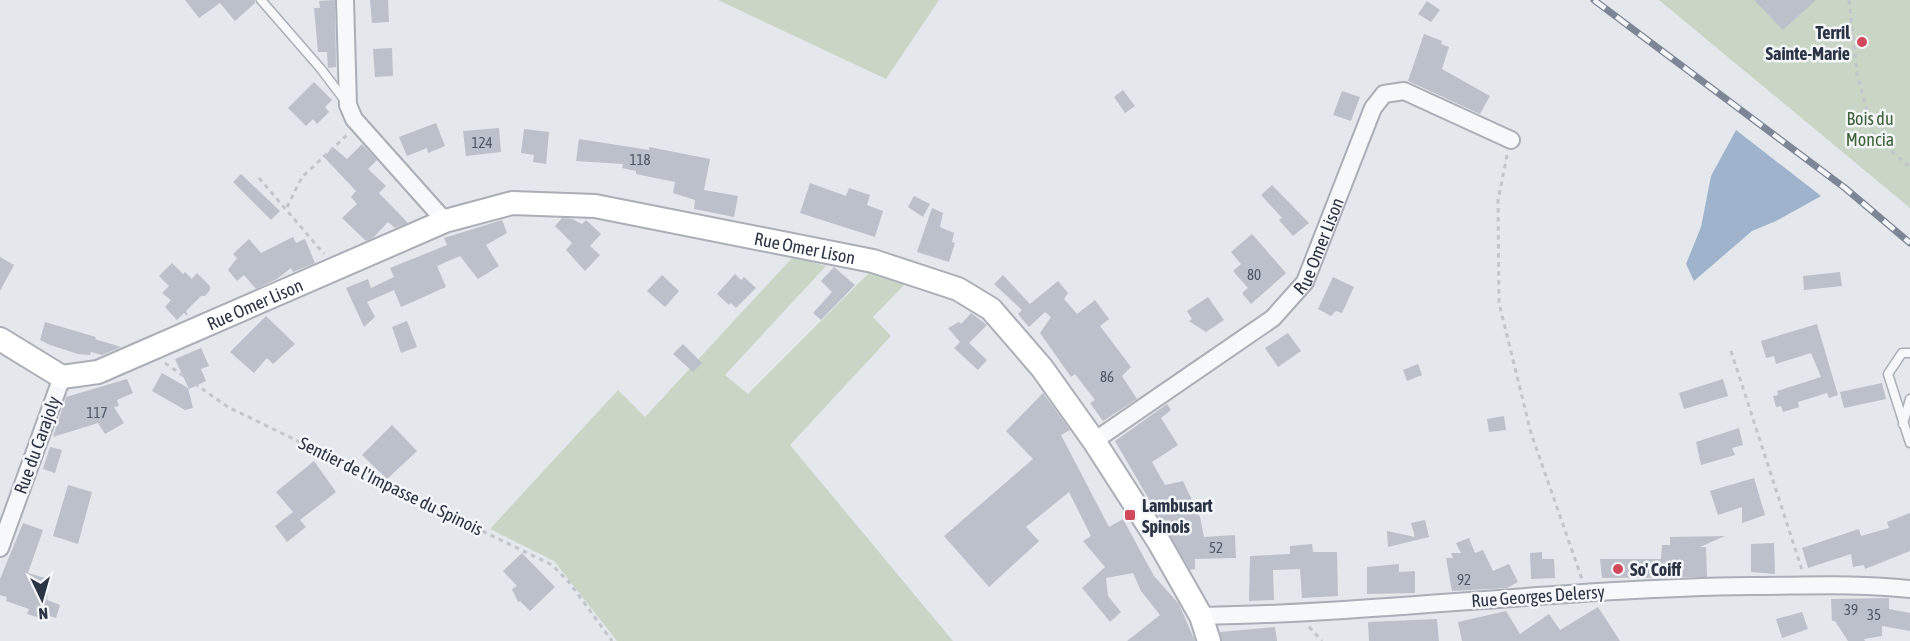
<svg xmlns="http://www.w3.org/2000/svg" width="1910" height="641" viewBox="0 0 1910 641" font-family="'Asap Condensed',sans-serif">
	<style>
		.green { fill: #c9d6c5 }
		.water { fill: #9fb4cc }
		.building { fill: #bbc0ca }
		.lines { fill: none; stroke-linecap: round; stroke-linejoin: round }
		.lane-casing { stroke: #a9aeb7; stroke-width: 11 }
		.street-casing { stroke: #a9aeb7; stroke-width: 20 }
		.secondary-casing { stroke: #a9aeb7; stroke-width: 26 }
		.path { stroke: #c2c5cb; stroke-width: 3; stroke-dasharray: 4.5 4.5; stroke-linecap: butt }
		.lane { stroke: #f7f8fa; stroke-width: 8 }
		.street { stroke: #f7f8fa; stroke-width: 16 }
		.secondary { stroke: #fff; stroke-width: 22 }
		.rail-casing { stroke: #7d8696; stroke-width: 7 }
		.rail { stroke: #f4f6f9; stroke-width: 4.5; stroke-dasharray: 14; stroke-linecap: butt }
		.poi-dot { fill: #d1495b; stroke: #f4f6f9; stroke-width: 2 }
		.labels { text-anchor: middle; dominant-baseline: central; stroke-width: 5; stroke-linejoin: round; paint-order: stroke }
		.number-label { font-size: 15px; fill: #4f5766 }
		.poi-label { font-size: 18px; font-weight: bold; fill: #2b3445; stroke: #f4f6f9; text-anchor: start }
		.park-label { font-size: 18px; fill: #3f6138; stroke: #f4f6f9 }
		.street-label { font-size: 18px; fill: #2b3445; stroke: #f4f6f9 }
	</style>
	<rect width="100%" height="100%" fill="#e4e7ec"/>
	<!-- green -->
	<path class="green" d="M718 0H939L886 79Z
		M1659 0H1910V208Z
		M793 257 826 266 725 375 748 394 873 269 909 280 873 317 891 336 790 445 953 641H617L554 561 490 529 618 390 645 417Z"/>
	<!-- water -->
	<path class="water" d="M1736 130 1821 196 1776 221 1752 231 1694 281 1686 264 1701 227 1711 176Z"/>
	<!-- building -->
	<path class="building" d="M185 0H255V3L235 21 220 3 199 18Z
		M335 0 336 67 328 68 327 52H318L314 8H320L319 1Z
		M370 0H388L389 22 372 23Z
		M1754 0H1816L1783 30Z
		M1427 1 1440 10 1431 22 1418 14Z
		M1424 34 1442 41 1441 44 1449 47 1442 69 1490 96 1480 114 1408 81Z
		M392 48 393 76 375 77 373 49Z
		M314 82 332 100 325 107 329 112 317 124 313 119 306 126 288 108Z
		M1123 90 1135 106 1125 113 1114 97Z
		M1342 91 1360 97 1351 121 1333 115Z
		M436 123 445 146 428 153 427 148 407 156 399 137Z
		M499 128 501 152 466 156 463 131Z
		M524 129 549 132 546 164 533 162 534 155 521 153Z
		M579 139 649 150V147L710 159 704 190 738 196 734 217 694 209 695 200 673 193 675 182 636 174V171L622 168 623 164 576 161Z
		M362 144 377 160 368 169 386 186 379 193 408 223 395 228 388 222 373 238 366 241 342 218 357 204 351 197 356 191 324 157 333 147 347 159Z
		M241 174 280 211 271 220 233 182Z
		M810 183 846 196 849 188 870 195 867 205 883 211 875 237 800 213Z
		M1272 185 1309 223 1293 236 1279 220 1282 218 1261 195Z
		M914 196 930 204 923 217 908 207Z
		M932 208 943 213 940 227 954 233 952 242 955 243 949 262 917 252Z
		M562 218 572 219 582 224 586 220 601 234 590 246 600 255 585 271 566 250 572 243 555 226Z
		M502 220 507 233 486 245 499 266 478 279 460 256 437 266 446 287 401 307 394 290 367 302 375 317 364 327 346 288 368 279 371 288 394 277 390 268 447 245 444 238Z
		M1252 234 1286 273 1251 304 1242 293 1248 288 1233 271 1241 264 1231 252Z
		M293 237 296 243 305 239 315 263 293 272 291 268 277 279 256 289 244 275 237 281 228 270 237 258 233 254 249 239 261 253Z
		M0 257 14 265 0 291Z
		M172 263 183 274 185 272 192 279 197 273 210 286V290L205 296H201L186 311 188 316 184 313 177 320 165 307 171 300 162 293 169 286 159 276Z
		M834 267 855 285 821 320 813 313 832 292 821 281Z
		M1840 272 1842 286 1804 290 1803 276Z
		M735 274 741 280 744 277 756 288 736 308 731 303 729 305 717 294Z
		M662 275 679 291 665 307 647 291Z
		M1003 275 1030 304 1058 281 1068 293 1064 299 1077 314 1095 300 1109 319 1100 326 1131 367 1122 376 1137 399 1103 421 1090 403 1095 400 1075 374 1071 377 1040 333 1051 317 1045 312 1029 327 1018 314 1022 310 994 284Z
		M1333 277 1354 287 1342 313 1336 311 1331 316 1318 309Z
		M1208 297 1224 320 1206 332 1189 321 1192 319 1187 311Z
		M971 313 987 325 969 343 987 360 978 370 954 348 960 342 948 328 959 322 961 324Z
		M266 316 295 344 273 364 267 358 254 373 230 352Z
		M407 321 417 347 401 353 392 327Z
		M45 322 96 337 95 339 121 347 102 355 91 352 90 355 78 354 50 345 40 340Z
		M1817 324 1838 395 1829 398 1827 393 1798 402 1799 407 1783 412 1781 406 1776 407 1773 396 1778 395 1777 391 1821 377 1811 353 1776 364 1774 356 1766 358 1761 341Z
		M1288 333 1301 351 1278 367 1265 348Z
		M683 344 702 363 693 372 673 354Z
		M201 348 209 366 201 369 206 381 189 389 175 359Z
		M1418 364 1422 375 1407 381 1403 370Z
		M162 373 188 388 193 408 185 410 152 391Z
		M127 379 133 393 117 400 119 406 114 407 124 423 105 434 98 423 53 437 66 397Z
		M1723 379 1728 396 1684 409 1679 393Z
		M1882 383 1886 399 1844 408 1840 392Z
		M1043 393 1070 430 1061 435 1109 527 1123 519 1154 576 1179 604 1195 641H1127L1160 615 1141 591 1133 573 1106 578 1108 596 1121 612 1110 622 1102 612 1082 588 1105 567 1083 541 1091 536 1069 492 1026 527 1039 541 989 587 944 536 1033 459 1006 431Z
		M1167 404 1171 410 1161 418 1178 445 1152 462 1165 485 1183 481 1200 517 1204 537 1235 535 1236 558 1195 559V569L1190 570 1115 441Z
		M1504 416 1506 430 1489 432 1487 419Z
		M392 425 417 451 387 479 362 455Z
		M1739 428 1743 445 1732 448 1735 455 1701 465 1696 442Z
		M50 447 62 450 55 473 43 469Z
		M314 461 336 492 300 520 306 527 287 542 275 526 293 512 276 492Z
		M1754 478 1765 515 1742 523V507L1718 515 1710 491Z
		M68 485 92 492 78 544 53 536Z
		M1910 513V551L1865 569 1864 565 1853 567 1851 554 1808 568 1802 548 1859 529 1861 536 1889 528 1887 522Z
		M1425 520 1429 537 1388 547 1387 531 1415 537 1411 523Z
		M23 523 43 530 28 573 49 579 47 600 60 605 56 618 41 613 40 618 27 614 29 609 6 601 7 597 0 595V579Z
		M1725 536 1700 547H1706L1707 577 1602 578 1600 559H1661L1662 545H1670V537Z
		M1469 538 1475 553 1483 550 1493 571 1509 564 1518 582 1507 588 1452 591 1446 558H1453L1451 553H1461L1456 543Z
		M1774 543 1775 574 1751 572V544Z
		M1312 544 1313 552H1337L1338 596 1302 598 1300 569 1273 570 1274 600 1249 601 1250 556 1290 554V546Z
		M1542 552V559H1554L1555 578 1531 579 1530 553Z
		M522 553 555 587 530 611 520 601 518 602 512 589 517 586 503 571Z
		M1399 564V572L1415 571V593L1367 594V567Z
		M1889 598V609L1910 613V631L1882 626V636L1864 639 1865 641H1848L1835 621H1832L1831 599Z
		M1598 607 1620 641H1462L1458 622 1506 611 1520 634 1549 614 1560 630Z
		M1802 612 1808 629 1782 638 1776 619Z
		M1437 619 1439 641H1369L1368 622Z
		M1275 627 1277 641H1222L1220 632Z"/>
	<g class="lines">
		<!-- lane casing -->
		<g class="lane-casing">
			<path id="lane" d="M261 0 321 69 346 102
				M1910 353H1902L1888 374 1910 443
				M1903 424 1910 399"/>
		</g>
		<!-- street casing -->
		<g class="street-casing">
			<g id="street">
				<path d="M345 0 348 105 354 119 445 221"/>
				<path id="s1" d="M1094 441 1273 318 1305 282 1373 108 1384 94 1404 91 1511 140"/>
				<path d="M0 548 62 377"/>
				<path d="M1201 616C1385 613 1567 588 1751 586 1804 586 1857 583 1910 589"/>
			</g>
		</g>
		<!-- secondary casing -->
		<g class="secondary-casing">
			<g id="secondary">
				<path id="s2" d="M0 339 62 377 98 372 445 221 512 203 595 206 873 261 958 289 991 309 1042 368 1094 441 1159 542 1201 616 1209 641"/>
			</g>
		</g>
		<!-- path -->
		<path class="path" d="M1849 0 1857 74 1874 136 1910 167
			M1507 155 1498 201 1499 303 1531 433 1582 579
			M259 178 324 254
			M287 207 302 177 348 134
			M1731 351 1802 570
			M165 363 228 407 552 565 569 582 612 641
			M1309 627 1322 641"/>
		<!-- lane -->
		<use href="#lane" class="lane"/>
		<!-- street -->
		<use href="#street" class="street"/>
		<!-- secondary -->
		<use href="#secondary" class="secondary"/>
		<!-- rail casing -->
		<g class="rail-casing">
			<path id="rail" d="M1594 0 1845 188 1910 243"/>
		</g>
		<!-- rail -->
		<use href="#rail" class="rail"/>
	</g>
	<!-- markers -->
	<g class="poi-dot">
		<circle cx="1862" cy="42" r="6"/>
		<rect x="1124" y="509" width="12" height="12" rx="3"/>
		<circle cx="1618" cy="569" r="6"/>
	</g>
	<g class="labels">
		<!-- number labels -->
		<g class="number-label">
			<text x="482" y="142">124</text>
			<text x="640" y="159">118</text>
			<text x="1254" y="274">80</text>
			<text x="1107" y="376">86</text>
			<text x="97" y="412">117</text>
			<text x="1216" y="547">52</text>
			<text x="1464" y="579">92</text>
			<text x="1851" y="609">39</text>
			<text x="1874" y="614">35</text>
		</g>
		<!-- poi labels -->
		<g class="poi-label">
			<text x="1850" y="32" text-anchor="end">Terril<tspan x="1850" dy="21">Sainte-Marie</tspan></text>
			<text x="1142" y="505">Lambusart<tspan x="1142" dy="21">Spinois</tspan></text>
			<text x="1630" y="569">So' Coiff</text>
		</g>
		<!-- park labels -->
		<g class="park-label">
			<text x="1870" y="118">Bois du<tspan x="1870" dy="21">Moncia</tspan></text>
		</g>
		<!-- street labels -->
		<g class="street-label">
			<text stroke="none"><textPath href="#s1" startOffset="304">Rue Omer Lison</textPath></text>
			<text stroke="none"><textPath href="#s2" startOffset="854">Rue Omer Lison</textPath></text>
			<text stroke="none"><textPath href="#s2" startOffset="280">Rue Omer Lison</textPath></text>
			<text transform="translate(37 445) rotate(-70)">Rue du Carajoly</text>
			<text transform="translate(391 486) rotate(26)">Sentier de l'Impasse du Spinois</text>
			<text transform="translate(1538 596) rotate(-4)">Rue Georges Delersy</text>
		</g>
	</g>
	<!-- north arrow -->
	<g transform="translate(42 599) rotate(175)" stroke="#f4f6f9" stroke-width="4.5" paint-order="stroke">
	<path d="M0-4.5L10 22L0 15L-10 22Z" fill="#2b3445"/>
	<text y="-9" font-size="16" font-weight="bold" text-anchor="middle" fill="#2b3445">N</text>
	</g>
</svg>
